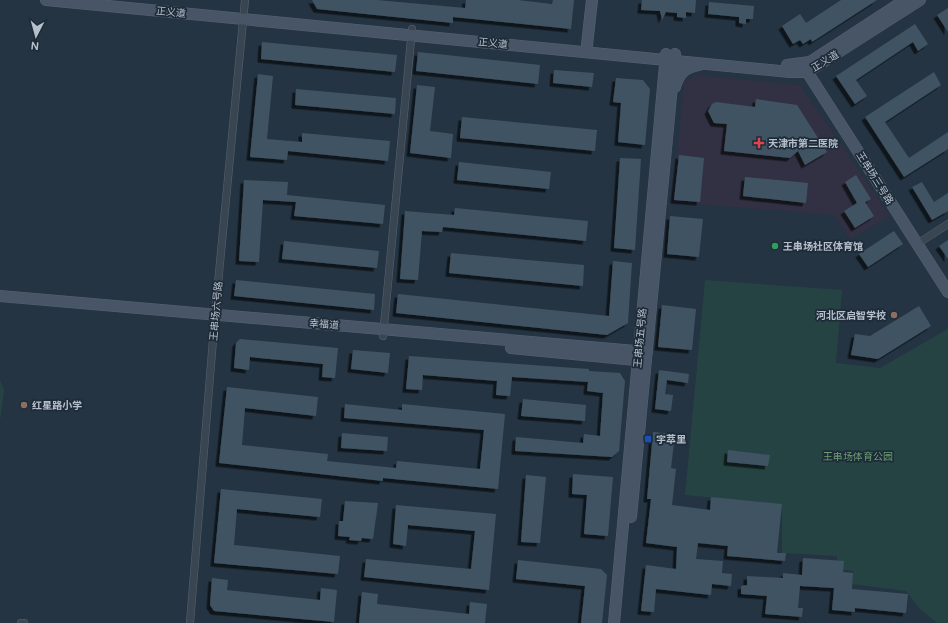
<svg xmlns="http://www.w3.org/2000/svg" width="948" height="623" viewBox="0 0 948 623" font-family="'DM Sans','Noto Sans SC',sans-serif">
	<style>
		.medical { fill: #323143 }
		.green { fill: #264344 }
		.building { fill: #405362; filter: url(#shadow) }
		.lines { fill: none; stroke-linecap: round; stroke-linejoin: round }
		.street-casing { stroke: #576370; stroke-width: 8 }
		.secondary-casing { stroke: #576370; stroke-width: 12 }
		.street { stroke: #394652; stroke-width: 7 }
		.secondary { stroke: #475566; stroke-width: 11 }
		.health-dot { fill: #e0444e; stroke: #1e2b38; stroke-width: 1.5 }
		.leisure-dot { fill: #2e9e5b; stroke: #1e2b38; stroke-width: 1.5 }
		.education-dot { fill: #8d6e63; stroke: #1e2b38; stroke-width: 1.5 }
		.transit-dot { fill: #1a4fb4; stroke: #1e2b38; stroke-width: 1.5 }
		.labels { text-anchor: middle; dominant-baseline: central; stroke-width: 3.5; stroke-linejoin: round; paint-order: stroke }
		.street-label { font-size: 10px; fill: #b6c0cc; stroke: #1e2b38 }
		.poi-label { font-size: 10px; font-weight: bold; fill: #b6c0cc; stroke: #1e2b38; text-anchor: start }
		.park-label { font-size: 10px; fill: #6b9f73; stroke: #1e2b38 }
	</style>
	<defs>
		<filter id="shadow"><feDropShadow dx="-3.5" dy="3.5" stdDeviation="0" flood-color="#0009"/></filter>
	</defs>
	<rect width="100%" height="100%" fill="#243443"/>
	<!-- medical -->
	<path class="medical" d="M695 75 800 85 890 216 850 239 834 215 672 202 684 82Z"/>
	<!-- green -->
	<path class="green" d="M705 280 842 290 836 363 880 368 948 329V623H937L920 609 906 591 852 584 853 571 837 569V556L782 553V504L685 495Z
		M0 380 4 390 0 421Z"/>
	<!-- building -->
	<path class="building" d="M312 0H377L465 8 466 0H518L552 4 553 0H574L571 29 453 17V23L317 9Z
		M642 0H696L695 13 686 12V18L677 17V13L666 12 662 20 660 11 641 10Z
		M841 0H877L812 42 811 39 803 44 800 40 793 44 782 26 800 14 806 23Z
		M709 2 754 6 753 19H746V24L739 23V17L708 14Z
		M948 8V32L937 15Z
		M915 24 928 44 918 51 913 42 856 80 867 96 855 104 836 76Z
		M262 42 397 55 395 72 261 59Z
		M418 52 540 65 538 84 416 71Z
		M554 70 594 73 592 87 553 83Z
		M934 72 941 85 885 122 909 158 948 132V149L904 177 865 117Z
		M258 74 273 76 267 139 302 142V133L390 141 388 161 288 151 287 160 250 157Z
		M616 78 643 80 650 89 645 145 618 142 621 103 613 102Z
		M417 85 435 87 430 131 453 134 451 158 410 153Z
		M296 89 396 98 395 114 295 105Z
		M756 99 797 105 827 152 805 165 798 151 790 158 724 151 727 124 714 123 708 111 712 104 716 102 755 107Z
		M462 117 597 130 595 151 460 138Z
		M679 155 704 158 700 202 674 200Z
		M620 158 641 159 635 250 614 248Z
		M459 162 551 172 549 189 457 180Z
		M856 175 871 199 865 202 874 216 855 228 844 211 857 203 845 182Z
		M745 177 808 183 806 203 743 196Z
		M244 180 288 182 287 195 385 205 383 224 294 216 296 202 263 200 259 262 239 261Z
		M922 182 934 202 948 193V211L932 220 912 187Z
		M455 208 588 221 586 241 443 227 442 232 422 231 418 280 400 279 405 211 454 215Z
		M670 216 703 219 699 257 667 254Z
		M894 231 903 244 868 267 859 254Z
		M948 240V259L939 246Z
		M284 241 379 251 377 268 282 259Z
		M451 253 584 265 583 286 449 273Z
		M613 261 632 263 628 323 607 335 396 313 398 294 609 316Z
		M236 280 375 294 374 310 234 296Z
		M662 305 696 309 692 350 658 347Z
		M919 306 931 326 878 359 851 355 855 334 870 336Z
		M240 339 338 348 335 378 322 377 323 364 250 357 249 370 234 368 236 343Z
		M353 350 390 353 388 373 351 369Z
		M409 356 589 369V371L620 373 625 381 619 451 612 457 515 451 516 437 583 443 584 434 600 436 603 393 587 391 588 382 512 377 510 396 496 395 497 381 423 375 422 390 406 389Z
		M659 370 689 374 688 383 667 380 665 394 673 395 671 411 655 409Z
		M227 387 318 397 316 416 245 408 242 445 328 454 327 461 396 468 397 461 480 469 484 430 344 418 345 404 402 410V404L505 414 498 489 383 478V481L219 463Z
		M523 399 586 405 585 421 521 416Z
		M653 432 675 434 671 468 676 469 672 505 710 510 711 497 782 504 777 553H786L785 561 727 556 728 546 698 543 696 559 723 561 722 573 732 574 731 586 712 584 711 595 656 589 654 612 641 611 646 565 676 569 677 547 646 543 651 499H647Z
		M342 433 388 437 387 451 341 448Z
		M728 450 770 455 768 466 727 462Z
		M573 474 613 477 608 536 584 534 587 495 572 494Z
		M526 475 546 477 540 543 521 542Z
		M221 489 322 499 320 517 237 509 234 545 340 556 338 574 214 563Z
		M345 501 378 503 373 539 362 538 361 541 349 540 350 537 338 536 339 521H343Z
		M396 505 496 514 489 590 364 577 366 559 471 569 475 531 408 525 406 546 393 544Z
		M803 558 844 561 843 572 853 573 852 589 908 594 906 613 855 608V612L832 610 834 588 800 586 798 608H803L802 617 765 614 767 596 741 594V586L747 585V576L783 578V573L802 575Z
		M518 560 601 569 607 575 602 623H581L585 586 516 579Z
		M212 578 228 580 227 590 320 600 321 588 337 590 334 622 214 611 210 605Z
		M362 592 378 594 377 604 469 614 470 602 487 604 485 623H359Z"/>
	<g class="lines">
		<!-- street casing -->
		<g class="street-casing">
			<path id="street" d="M917 244 948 224
				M383 336 412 29
				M21 623H24
				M190 623 215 315 245 0"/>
		</g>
		<!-- secondary casing -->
		<g class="secondary-casing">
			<path id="secondary" d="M46 0 790 72H807L812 69 920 0
				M587 45 592 0
				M787 65 810 62 905 0
				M804 67 948 292
				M675 87C679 73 685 68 699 65
				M0 296 647 352
				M511 348 646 361
				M631 517 675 54
				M614 623 666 54"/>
		</g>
		<!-- street -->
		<use href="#street" class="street"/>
		<!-- secondary -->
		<use href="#secondary" class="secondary"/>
	</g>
	<!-- markers -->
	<path class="health-dot" d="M757 137h4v4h4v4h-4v4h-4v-4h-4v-4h4z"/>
	<circle class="leisure-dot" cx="775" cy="246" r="4"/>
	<g class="education-dot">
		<circle cx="894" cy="315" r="4"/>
		<circle cx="24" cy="405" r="4"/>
	</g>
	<rect class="transit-dot" x="644" y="435" width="8" height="8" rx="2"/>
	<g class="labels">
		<!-- street labels -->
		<g class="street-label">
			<text transform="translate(171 12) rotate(6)">正义道</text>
			<text transform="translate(493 43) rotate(6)">正义道</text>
			<text transform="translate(825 61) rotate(-31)">正义道</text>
			<text transform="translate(875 178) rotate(58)">王串场三号路</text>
			<text transform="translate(216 311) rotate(-85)">王串场六号路</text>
			<text transform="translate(324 324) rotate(5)">幸福道</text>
			<text transform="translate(640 338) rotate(-85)">王串场五号路</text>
		</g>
		<!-- poi labels -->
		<g class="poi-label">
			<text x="768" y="143">天津市第二医院</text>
			<text x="783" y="246">王串场社区体育馆</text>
			<text x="886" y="315" text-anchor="end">河北区启智学校</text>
			<text x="32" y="405">红星路小学</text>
			<text x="656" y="439">宇萃里</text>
		</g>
		<!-- park labels -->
		<g class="park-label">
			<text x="858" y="456">王串场体育公园</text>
		</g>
	</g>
	<!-- north arrow -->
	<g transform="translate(36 36) rotate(186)" stroke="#1e2b38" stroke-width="3" paint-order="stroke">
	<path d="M0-3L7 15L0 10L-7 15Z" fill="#b6c0cc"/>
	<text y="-6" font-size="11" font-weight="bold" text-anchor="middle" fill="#b6c0cc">N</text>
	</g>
</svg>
